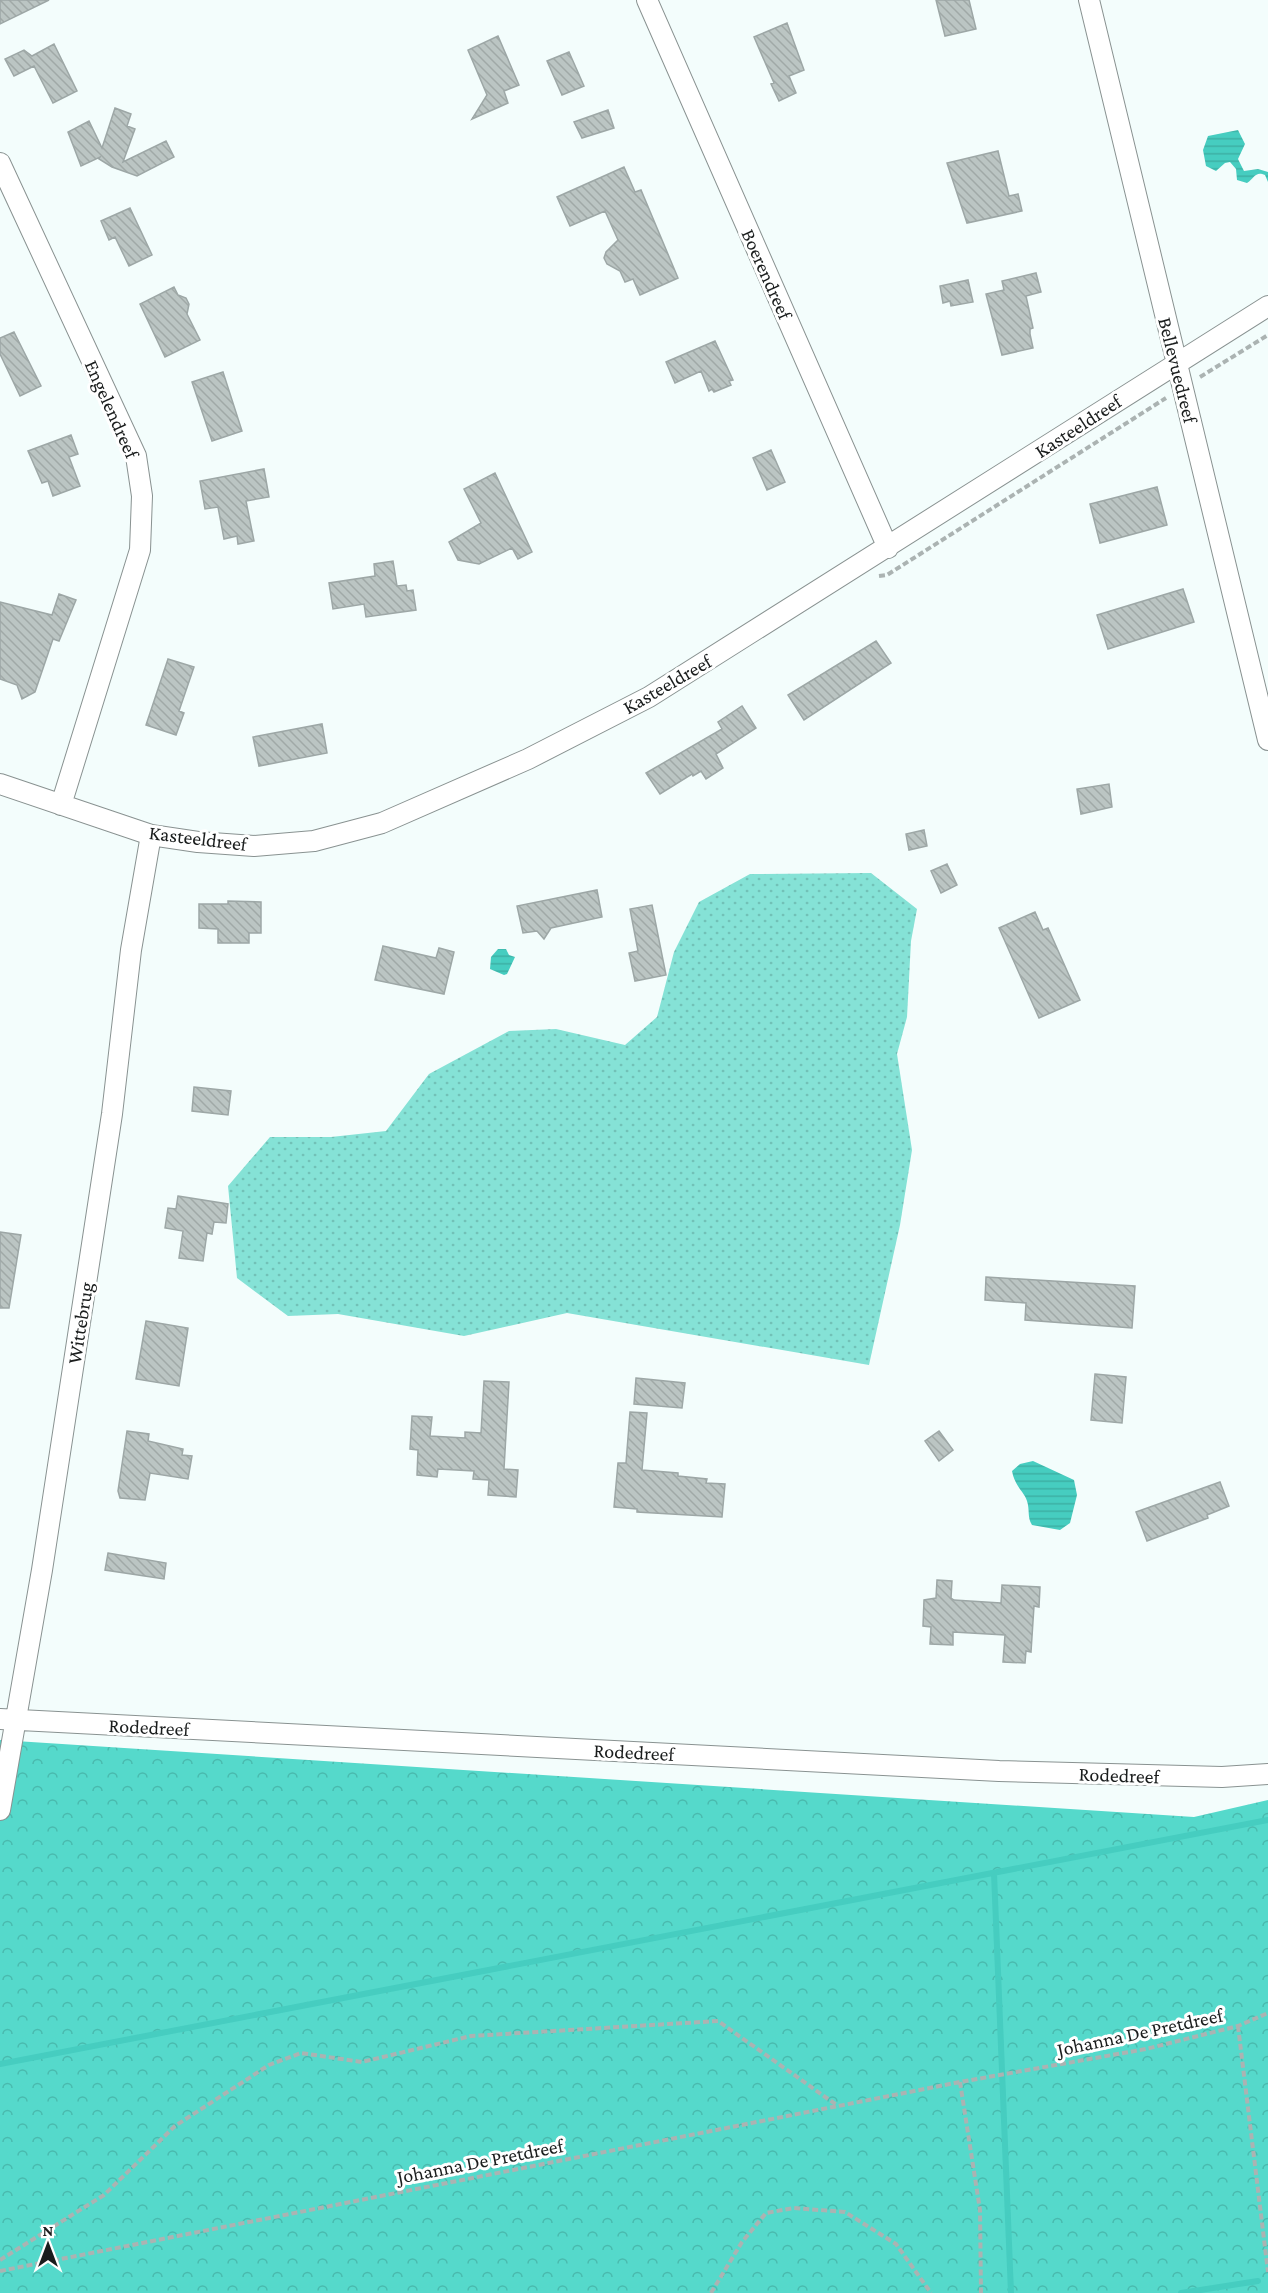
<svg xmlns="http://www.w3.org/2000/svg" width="1268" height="2293" viewBox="0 0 1268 2293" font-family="'Crimson Pro',serif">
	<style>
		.forest { fill: url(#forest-crowns) }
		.park { fill: url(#park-dots) }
		.water { fill: url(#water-rules) }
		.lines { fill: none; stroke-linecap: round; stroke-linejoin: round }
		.stream { stroke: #46cdc0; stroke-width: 6 }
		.building { fill: url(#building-back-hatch); stroke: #9da7a6; stroke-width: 1.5 }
		.street-casing { stroke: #899291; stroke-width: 22 }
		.path { stroke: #abb3b2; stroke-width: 4; stroke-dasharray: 6 3; stroke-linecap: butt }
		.street { stroke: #fff; stroke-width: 20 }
		.labels { text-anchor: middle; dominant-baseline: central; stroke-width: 6; stroke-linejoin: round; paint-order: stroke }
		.street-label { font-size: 20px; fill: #1a1d1d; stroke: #fff }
	</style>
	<defs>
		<pattern id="forest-crowns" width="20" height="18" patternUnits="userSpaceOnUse" patternTransform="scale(1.5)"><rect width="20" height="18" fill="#55d9cb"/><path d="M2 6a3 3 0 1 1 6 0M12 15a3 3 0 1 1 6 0" fill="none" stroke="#49baae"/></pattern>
		<pattern id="park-dots" width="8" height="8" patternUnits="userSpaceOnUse" patternTransform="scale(1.5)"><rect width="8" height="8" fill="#85e2d6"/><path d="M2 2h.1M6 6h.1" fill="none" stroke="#72c1b7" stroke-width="1.8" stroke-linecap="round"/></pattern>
		<pattern id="water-rules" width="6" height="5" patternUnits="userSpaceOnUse" patternTransform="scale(1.5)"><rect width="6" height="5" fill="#46cdc0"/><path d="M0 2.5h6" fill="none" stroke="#3db0a5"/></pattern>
		<pattern id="building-back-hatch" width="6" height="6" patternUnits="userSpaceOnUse" patternTransform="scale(1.5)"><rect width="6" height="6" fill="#bbc5c3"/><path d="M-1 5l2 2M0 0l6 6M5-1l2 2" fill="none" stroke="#a0a9a7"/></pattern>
	</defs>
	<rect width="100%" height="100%" fill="#f3fdfc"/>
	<!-- forest -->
	<path class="forest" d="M0 1740 1194 1817 1268 1800V2293H0Z"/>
	<!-- park -->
	<path class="park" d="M871 873 917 909 911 941 907 1017 897 1054 912 1150 900 1225 869 1365 567 1313 464 1336 338 1314 288 1316 237 1278 228 1186 270 1137H331L386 1131 429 1074 509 1031 556 1029 625 1045 657 1017 674 952 699 902 750 874Z"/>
	<!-- water -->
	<path class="water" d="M1238 130 1245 144 1238 159 1244 171 1258 169 1268 172V182L1265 175C1255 171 1255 178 1247 183L1237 180 1236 169 1230 162 1225 163 1216 171 1206 166 1203 150 1208 136Z
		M498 949H506L509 955 515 957 507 974 504 975 490 969 491 957Z
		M1033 1461 1074 1480 1077 1495 1070 1523 1060 1530 1032 1525C1027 1517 1030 1510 1027 1501 1024 1491 1015 1487 1012 1471L1020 1464Z"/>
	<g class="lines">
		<!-- stream -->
		<path class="stream" d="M994 1873 1011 2293
			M0 2064 1268 1820
			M1181 2293 1258 2281"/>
	</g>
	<!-- building -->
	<path class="building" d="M0 0H49L0 24Z
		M936 0H969L976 29 945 36Z
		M787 23 804 70 789 76 796 93 779 101 771 84 774 83 754 37Z
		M498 36 519 85 504 91 508 103 472 119 487 95 468 50Z
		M54 44 77 91 53 103 34 66 14 76 5 59 24 50 32 56Z
		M569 52 584 86 562 95 547 61Z
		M115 108 131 114 127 126 135 129 123 162 166 141 174 157 137 176 112 167 99 159 100 157 81 166 68 132 89 121 102 148Z
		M608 110 614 128 582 138 574 122Z
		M998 151 1009 196 1018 194 1022 211 967 223 947 163Z
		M624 167 635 192 641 190 678 278 640 295 633 279 625 282 620 271 607 264 604 258 606 252 618 240 605 211 570 226 557 197Z
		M130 208 152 255 129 266 115 237 109 240 101 221Z
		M1036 273 1041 292 1026 296 1033 328 1030 329V334L1033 348 1002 355 986 294 1004 290 1002 281Z
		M968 280 973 302 951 306 950 301 943 303 940 286Z
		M174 287 178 295 186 298 189 304 187 314 200 340 165 357 140 304Z
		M14 332 41 386 20 396 0 354V338Z
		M715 341 733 380 729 381 731 385 714 392 712 389 709 391 701 371 675 383 666 362Z
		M223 372 242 431 212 441 192 382Z
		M71 435 78 454 69 457 80 486 53 496 48 481 42 483 28 451Z
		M771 450 785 482 767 490 753 458Z
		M264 469 269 497 246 501 254 541 238 544 237 536 224 539 218 507 205 509 200 481Z
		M495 473 532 552 518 559 512 548 479 564 458 560 449 542 481 523 464 489Z
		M1157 487 1167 525 1100 543 1090 504Z
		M393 561 397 586 406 585 407 591 413 590 416 610 366 617 364 604 333 609 329 583 375 576 374 564Z
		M1183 589 1194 622 1108 649 1097 615Z
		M59 594 76 600 59 641 53 639 35 692 22 699 17 685 0 679V602L52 615Z
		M876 641 891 663 804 720 788 695Z
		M168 659 194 667 179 711 184 713 176 735 146 725Z
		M742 706 756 728 716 754 723 768 706 779 701 771 693 776 692 774 660 794 646 773 722 729 718 722Z
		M322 724 327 753 259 766 253 737Z
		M1109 784 1112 807 1081 814 1077 789Z
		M924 830 927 846 909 850 906 834Z
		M947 864 957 885 941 893 931 871Z
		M597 890 602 917 551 928 544 939 537 931 523 933 517 906Z
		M228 901 261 902V933H249V943H218V929L199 928V904H228Z
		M652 905 666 975 635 981 629 953 638 951 630 909Z
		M1035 912 1043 930 1048 928 1080 1000 1039 1018 999 928Z
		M383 946 436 958 439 948 454 952 444 994 375 980Z
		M194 1087 231 1091 228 1115 192 1111Z
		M178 1196 228 1204 226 1223 214 1222 212 1234 207 1233 203 1261 179 1258 183 1231 165 1228 168 1208 176 1209Z
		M0 1232 21 1235 9 1308H0Z
		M986 1277 1135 1286 1132 1328 1025 1320 1026 1303 985 1300Z
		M146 1321 188 1328 179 1386 136 1379Z
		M1095 1374 1126 1377 1122 1423 1091 1420Z
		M636 1378 685 1383 682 1408 634 1404Z
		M484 1381 509 1382 504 1469 518 1470 516 1497 488 1495 489 1480 473 1479 474 1471 438 1469 437 1477 417 1475 418 1450 410 1449 412 1416 432 1417 430 1436 465 1438V1432L481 1433Z
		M630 1412 647 1413 642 1470 678 1473V1476L707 1479 706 1483 725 1484 722 1517 637 1512V1509L614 1507 618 1463H626Z
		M127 1431 149 1434 148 1441 183 1449 182 1455 192 1456 188 1479 150 1473 145 1500 120 1498 118 1491Z
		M939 1431 953 1450 939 1461 925 1441Z
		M1220 1482 1229 1506 1207 1515 1208 1518 1147 1541 1136 1512Z
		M108 1553 166 1563 164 1579 105 1570Z
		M937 1580 952 1581 951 1598 954 1600 1001 1603 1002 1585 1040 1587 1039 1607 1034 1606 1031 1652 1026 1651 1025 1663 1003 1662 1005 1635 953 1632V1645L930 1644 931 1627 923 1626 924 1600 936 1598Z"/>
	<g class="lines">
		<!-- street casing -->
		<g class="street-casing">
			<path id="street" d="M647 0 888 548
				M1089 0 1268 740
				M0 163 136 456 142 496 140 550 61 805
				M0 784 151 835 198 842 254 846 314 841 382 823 528 759 649 697 1268 306
				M0 1719 999 1771 1222 1777 1268 1774
				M0 1810 42 1570 112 1114 131 950 151 835"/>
		</g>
		<!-- path -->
		<path class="path" d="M1200 377 1268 335
			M879 576 887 575 1166 398
			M1238 2026 1268 2272
			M960 2082 980 2210 981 2293
			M0 2260 104 2195 175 2126 269 2065 301 2053 362 2062 471 2036 718 2021 838 2106
			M0 2271 960 2082 1146 2049 1238 2026 1268 2013
			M711 2293 742 2242 766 2213 794 2208 845 2212 896 2244 931 2293"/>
		<!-- street -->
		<use href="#street" class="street"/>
	</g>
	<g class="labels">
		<!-- street labels -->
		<g class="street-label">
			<text transform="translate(767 274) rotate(66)">Boerendreef</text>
			<text transform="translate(1178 370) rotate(76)">Bellevuedreef</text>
			<text transform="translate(112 409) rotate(66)">Engelendreef</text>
			<text transform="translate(1078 426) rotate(-33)">Kasteeldreef</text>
			<text transform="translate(667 684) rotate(-30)">Kasteeldreef</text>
			<text transform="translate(198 838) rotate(7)">Kasteeldreef</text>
			<text transform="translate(80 1323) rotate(-81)">Wittebrug</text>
			<text transform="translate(149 1727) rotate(3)">Rodedreef</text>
			<text transform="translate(634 1752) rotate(3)">Rodedreef</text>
			<text transform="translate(1119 1775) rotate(2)">Rodedreef</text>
			<text transform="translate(1140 2032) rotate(-12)">Johanna De Pretdreef</text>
			<text transform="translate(480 2161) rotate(-11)">Johanna De Pretdreef</text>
		</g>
	</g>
	<!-- north arrow -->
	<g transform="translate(48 2245)" stroke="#ffffff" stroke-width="4.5" paint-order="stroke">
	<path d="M0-4.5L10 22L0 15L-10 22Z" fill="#1a1d1d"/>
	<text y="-9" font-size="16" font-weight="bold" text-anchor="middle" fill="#1a1d1d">N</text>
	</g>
</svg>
